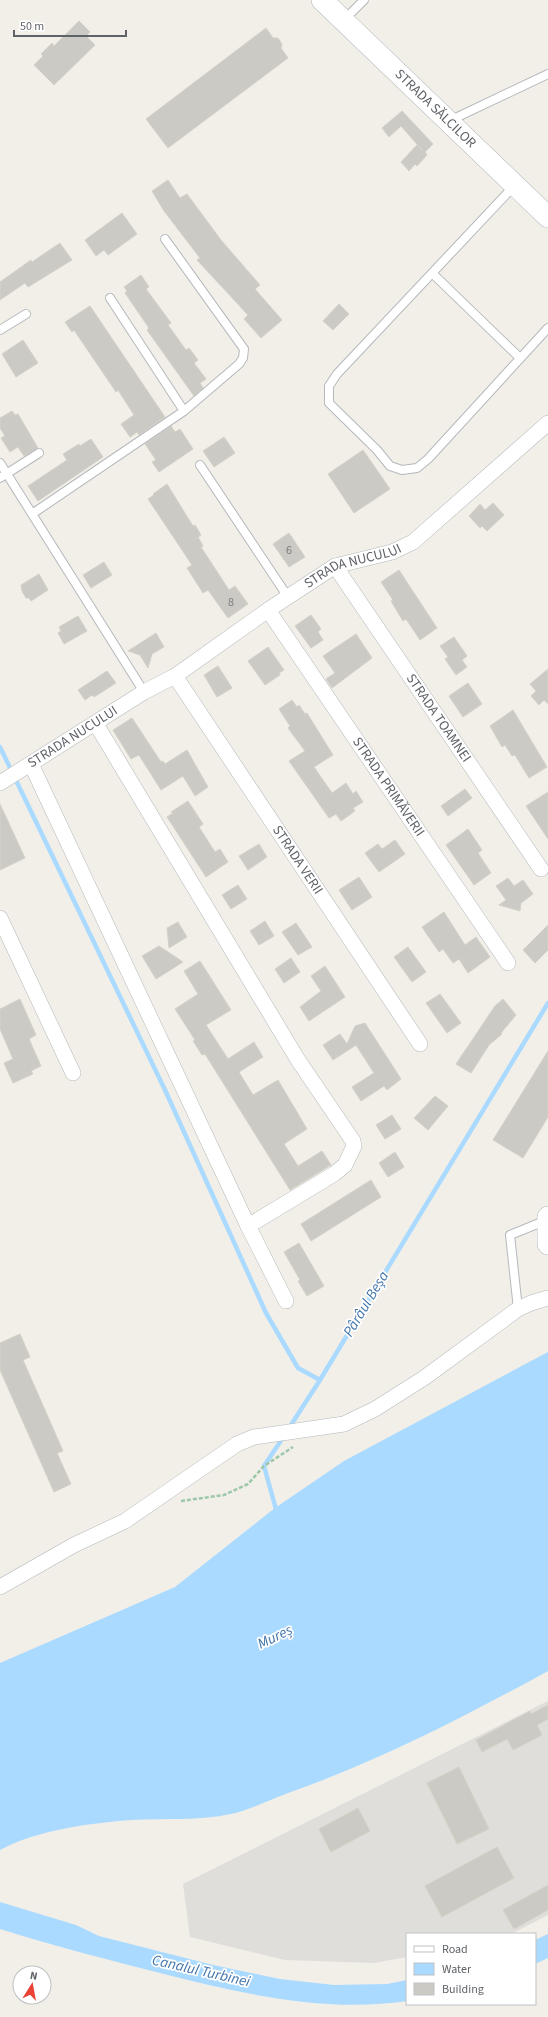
<svg xmlns="http://www.w3.org/2000/svg" width="548" height="2017" viewBox="0 0 548 2017" font-family="'Source Sans 3',sans-serif">
	<style>
		.industrial { fill: #e0deda }
		.water { fill: #aadaff }
		.lines { fill: none; stroke-linecap: round; stroke-linejoin: round }
		.stream { stroke: #aadaff; stroke-width: 4.5 }
		.building { fill: #cccac5; stroke: #d6d1c6 }
		.service-casing { stroke: #b5b8bc; stroke-width: 10 }
		.minor-casing { stroke: #b5b8bc; stroke-width: 16 }
		.secondary-casing { stroke: #b6babf; stroke-width: 22 }
		.path { stroke: #9cc7a9; stroke-width: 2.5; stroke-dasharray: 4 2; stroke-linecap: butt }
		.service { stroke: #fff; stroke-width: 8 }
		.minor { stroke: #fff; stroke-width: 15 }
		.secondary { stroke: #fff; stroke-width: 21 }
		.labels { text-anchor: middle; dominant-baseline: central; stroke-width: 3.5; stroke-linejoin: round; paint-order: stroke }
		.number-label { font-size: 12px; fill: #7a7d7f }
		.street-label { font-size: 14px; fill: #5f6368; stroke: #fff }
		.water-label { font-size: 15px; font-style: italic; fill: #4174aa; stroke: #fff }
	</style>
	<rect width="100%" height="100%" fill="#f1efe8"/>
	<!-- industrial -->
	<path class="industrial" d="M548 1701V1915L511 1934H407V1957L374 1963 285 1960 190 1937 183 1884Z"/>
	<!-- water -->
	<path class="water" d="M548 1352V1671C464 1717 379 1761 288 1793 270 1800 251 1809 231 1814 199 1821 165 1818 132 1820 90 1823 37 1830 0 1850V1663L175 1587 275 1508 344 1461Z
		M0 1902 76 1925 99 1936 213 1965 280 1979 334 1985 387 1984 407 1980V2001C325 2013 244 1994 164 1974 109 1960 54 1946 0 1929Z
		M548 1934V1958L535 1964V1940Z"/>
	<g class="lines">
		<!-- stream -->
		<path class="stream" d="M0 747 165 1090 266 1313 298 1368 320 1380
			M289 1428 320 1380 548 1003
			M277 1513 264 1466 284 1436"/>
	</g>
	<!-- building -->
	<path class="building" d="M79 21 90 32 86 36 95 45 54 85 34 65 43 56 41 54 52 43 54 46Z
		M266 28 273 38H278L282 44 281 48 288 58 168 148 146 119Z
		M402 111 433 144 425 152 427 155 417 166 415 164 409 171 401 162 417 145 423 151 401 126 389 137 382 128Z
		M168 180 180 198 187 194 221 240 260 285 255 289 282 320 261 338 244 319 248 315 197 260 200 258 164 211 152 191Z
		M122 213 137 234 108 255 104 250 96 256 85 240Z
		M60 243 72 260 28 287 25 283 0 300V282L31 260 32 262Z
		M141 275 149 287 146 289 171 323 168 325 186 350 189 348 198 360 194 363 206 379 200 383 203 388 194 396 147 330 149 328 125 293 127 291 124 287Z
		M339 304 349 314 333 330 323 321Z
		M90 306 165 417 139 435 137 432 130 437 121 424 134 415 118 390 116 392 74 330 72 332 65 322Z
		M23 340 38 363 16 377 2 354Z
		M12 411 15 415 18 414 38 448 24 456 18 447 10 452 1 438 5 436 0 428V418Z
		M171 426 175 432 180 429 193 449 159 472 152 462 156 460 145 444Z
		M224 437 235 453 214 467 203 451Z
		M91 439 103 457 38 501 28 486 67 460 63 454 79 444 80 446Z
		M363 450 390 489 354 513 328 474Z
		M167 484 193 526 195 525 201 535 198 537 203 546 201 547 229 590 235 586 248 604 228 618 208 590 203 593 187 568 192 565 148 499 154 495 153 494Z
		M493 503 504 515 487 531 482 526 480 528 469 516 480 504 485 510Z
		M289 533 305 557 289 567 273 544Z
		M104 562 112 575 91 588 83 575Z
		M399 570 437 628 420 640 406 619 403 621 391 601 393 600 381 582Z
		M39 574 48 590 31 601 29 598H26L22 591 21 585Z
		M311 615 321 629 318 632 323 640 311 648 295 626Z
		M78 616 87 631 64 644 58 633 61 631 59 627Z
		M156 633 164 647 152 654 148 668 140 655 128 651Z
		M356 634 372 658 332 688 326 679 335 673 323 656Z
		M454 637 467 656 462 660 467 667 456 675 445 659 448 657 440 646Z
		M268 647 284 670 279 673 280 675 265 685 248 661Z
		M218 666 232 688 217 697 204 675Z
		M548 669V704L544 700 539 705 531 696 536 691 530 684Z
		M107 671 116 683 94 697 92 695 85 700 78 690Z
		M468 683 482 704 463 717 449 696Z
		M292 700 297 707 299 705 305 714 307 713 333 755 314 767 332 793 346 783 353 794 356 791 363 802 353 808 355 811 341 821 336 814 329 818 289 761 305 751 288 728 290 726 279 709Z
		M513 710 547 767 529 778 515 755 512 756 505 745 502 747 490 726Z
		M132 718 161 762 163 761 165 764 187 750 208 787 195 796 183 776 161 790 139 755 131 759 113 730Z
		M465 789 472 798 448 816 441 806Z
		M548 792V839L526 806Z
		M188 801 203 824 199 827 215 852 220 849 228 862 206 877 167 817 173 813 171 812Z
		M0 804 25 858 0 870Z
		M468 829 482 850 478 853 491 873 474 885 446 845Z
		M395 840 405 854 379 872 365 853 378 844 382 849Z
		M259 844 267 857 248 870 239 856Z
		M359 877 372 897 352 910 339 890Z
		M508 878 514 886 523 880 533 894 521 903 520 911 499 905 506 900 496 886Z
		M238 885 247 899 231 909 222 895Z
		M444 912 465 945 476 937 490 957 468 973 459 959 453 963 443 949 439 952 422 927Z
		M265 921 274 936 259 945 250 931Z
		M178 922 187 937 169 948 167 928Z
		M296 923 312 947 298 955 282 932Z
		M548 925V950L535 963 523 950Z
		M159 946 183 962 156 979 142 956Z
		M408 947 426 972 412 982 394 957Z
		M291 958 300 972 284 983 275 969Z
		M200 961 231 1010 206 1025 228 1059 254 1042 263 1057 239 1072 253 1095 278 1080 307 1129 284 1144 298 1166 322 1151 331 1165 290 1190 205 1054 202 1055 193 1041 195 1040 175 1009 198 994 184 971Z
		M325 966 345 997 309 1021 300 1007 321 991 311 976Z
		M440 994 461 1023 447 1033 426 1003Z
		M20 999 36 1035 29 1039 41 1066 31 1071 33 1074 13 1083 4 1063 13 1059 0 1029V1009Z
		M503 999 516 1015 501 1033 502 1034 489 1045 471 1073 456 1064 495 1006Z
		M365 1023 401 1079 387 1090 384 1086 361 1101 352 1087 374 1073 356 1045 333 1060 323 1045 340 1034 347 1044 355 1026Z
		M548 1051V1117L523 1158 493 1140Z
		M435 1096 448 1106 428 1130 414 1118Z
		M392 1115 401 1129 385 1139 376 1125Z
		M395 1152 404 1167 388 1177 379 1163Z
		M371 1180 381 1197 311 1241 301 1224Z
		M299 1243 324 1286 307 1296 298 1281 300 1280 284 1252Z
		M20 1334 30 1357 23 1360 63 1451 57 1453 71 1484 54 1492 0 1370V1343Z
		M548 1705V1719L537 1725 542 1735 513 1750 507 1739 482 1752 476 1740 530 1711 531 1714Z
		M459 1767 489 1829 457 1844 427 1783Z
		M358 1808 370 1831 331 1852 319 1829Z
		M497 1847 514 1878 442 1917 425 1886Z
		M548 1885V1910L514 1929 503 1910Z"/>
	<g class="lines">
		<!-- service casing -->
		<g class="service-casing">
			<path id="service" d="M344 20 364 0
				M449 121 548 74
				M515 185 337 374 329 386V403L377 450 390 466 402 470 417 468 428 459 548 328
				M432 273 520 358
				M110 298 184 411
				M0 330 26 314
				M0 463 144 692
				M200 465 288 597
				M0 478 39 453
				M32 514 184 411 239 364 243 358 244 349 165 239
				M518 1309 510 1235 547 1220"/>
		</g>
		<!-- minor casing -->
		<g class="minor-casing">
			<g id="minor">
				<path id="s1" d="M335 566 541 869"/>
				<path id="s2" d="M268 610 508 963"/>
				<path id="s3" d="M175 676 420 1044"/>
				<path d="M96 724 298 1060 353 1141 354 1146 345 1165 334 1174 248 1226"/>
				<path d="M31 764 248 1226 286 1301"/>
				<path id="s4" d="M0 783 144 692 175 676 268 610 335 566 392 552 413 542 548 423"/>
				<path d="M0 918 73 1073"/>
				<path d="M0 1587 74 1545 125 1521 237 1444 254 1437 344 1424 375 1409 424 1378 518 1309 531 1303 548 1298"/>
			</g>
		</g>
		<!-- secondary casing -->
		<g class="secondary-casing">
			<g id="secondary">
				<path id="s5" d="M322 0 548 217"/>
				<path d="M548 1217V1244"/>
			</g>
		</g>
		<!-- path -->
		<path class="path" d="M181 1501 224 1495 248 1484 264 1466 293 1447"/>
		<!-- service -->
		<use href="#service" class="service"/>
		<!-- minor -->
		<use href="#minor" class="minor"/>
		<!-- secondary -->
		<use href="#secondary" class="secondary"/>
	</g>
	<g class="labels">
		<!-- number labels -->
		<g class="number-label">
			<text x="289" y="550">6</text>
			<text x="231" y="602">8</text>
		</g>
		<!-- street labels -->
		<g class="street-label">
			<text stroke="none"><textPath href="#s5" startOffset="157">STRADA SĂLCILOR</textPath></text>
			<text stroke="none"><textPath href="#s4" startOffset="416">STRADA NUCULUI</textPath></text>
			<text stroke="none"><textPath href="#s1" startOffset="184">STRADA TOAMNEI</textPath></text>
			<text stroke="none"><textPath href="#s4" startOffset="86">STRADA NUCULUI</textPath></text>
			<text stroke="none"><textPath href="#s2" startOffset="214">STRADA PRIMĂVERII</textPath></text>
			<text stroke="none"><textPath href="#s3" startOffset="221">STRADA VERII</textPath></text>
		</g>
		<!-- water labels -->
		<g class="water-label">
			<text transform="translate(366 1304) rotate(-59)">Pârâul Beșa</text>
			<text transform="translate(275 1637) rotate(-26)">Mureș</text>
			<text transform="translate(201 1971) rotate(13)">Canalul Turbinei</text>
		</g>
	</g>
	<!-- legend -->
	<rect x="406" y="1933" width="130" height="72" fill="#ffffff" stroke="#bfc1c3"/>
	<rect x="414" y="1946" width="20" height="6" fill="#ffffff" stroke="#bfc1c3"/>
	<text x="442" y="1953" font-size="12" fill="#5f6368">Road</text>
	<rect x="414" y="1963" width="20" height="12" fill="#aadaff" stroke="#bfc1c3"/>
	<text x="442" y="1973" font-size="12" fill="#5f6368">Water</text>
	<rect x="414" y="1983" width="20" height="12" fill="#cccac5" stroke="#bfc1c3"/>
	<text x="442" y="1993" font-size="12" fill="#5f6368">Building</text>
	<!-- north arrow -->
	<g transform="translate(32 1985) rotate(11)"><circle r="19" fill="#ffffff" stroke="#bfc1c3"/>
	<path d="M0-3L7 15L0 10L-7 15Z" fill="#ea4335"/>
	<text y="-6" font-size="11" font-weight="bold" text-anchor="middle" fill="#5f6368">N</text>
	</g>
	<!-- scale -->
	<path d="M14 30v6h112v-6" fill="none" stroke="#5f6368" stroke-width="2"/>
	<text x="20" y="30" font-size="12" fill="#5f6368" stroke="#ffffff" stroke-width="3" paint-order="stroke">50 m</text>
</svg>
